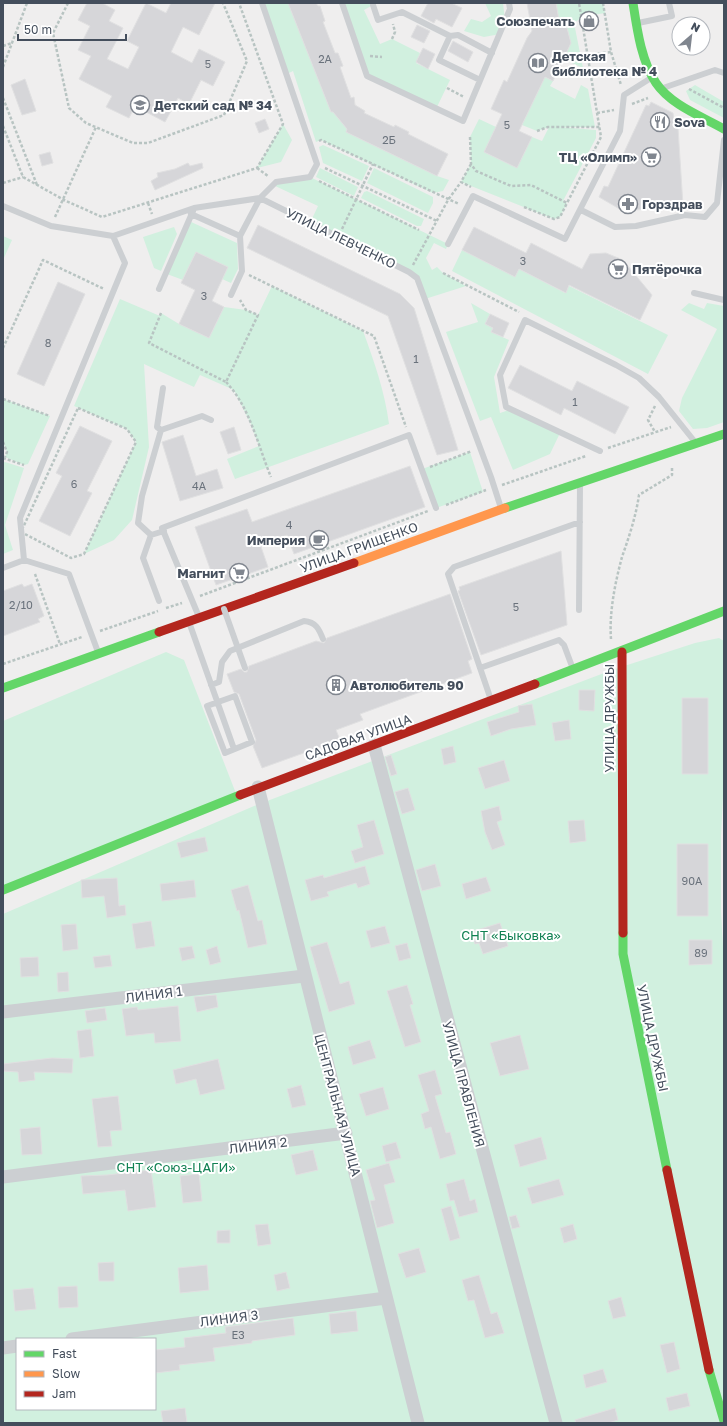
<svg xmlns="http://www.w3.org/2000/svg" width="727" height="1426" viewBox="0 0 727 1426" font-family="'Golos Text',sans-serif">
	<style>
		.green { fill: #d1f0df; fill-rule: evenodd }
		.building { fill: #d6d6d9; stroke: #e0e0e1 }
		.lines { fill: none; stroke-linecap: round; stroke-linejoin: round }
		.path { stroke: #b8c4c2; stroke-width: 2.5; stroke-dasharray: 3 2; stroke-linecap: butt }
		.lane { stroke: #cccfd2; stroke-width: 6 }
		.street { stroke: #cccfd2; stroke-width: 13 }
		.fast { stroke: #63d668; stroke-width: 9 }
		.slow { stroke: #ff974d; stroke-width: 9 }
		.jam { stroke: #b3261e; stroke-width: 9 }
		.lane-bridge { stroke: #cccfd2; stroke-width: 6 }
		.labels { text-anchor: middle; dominant-baseline: central; stroke-width: 4; stroke-linejoin: round; paint-order: stroke }
		.number-label { font-size: 11px; fill: #6a727c }
		.poi-label { font-size: 13px; font-weight: bold; fill: #444e5c; stroke: #fff; text-anchor: start }
		.street-label { font-size: 13px; fill: #444e5c; stroke: #fff }
		.park-label { font-size: 13px; fill: #118153; stroke: #fff }
	</style>
	<rect width="100%" height="100%" fill="#efeeee"/>
	<!-- green -->
	<path class="green" d="M262 3H288L331 112H333L347 129 346 132 437 176 449 180 443 191 433 193 321 140 316 142 293 71 287 74Z
		M342 3H371L373 5 364 10 380 44 392 39 420 53 416 63 450 80 436 109 367 76Z
		M485 3H503L505 21 500 34 484 37 464 31 471 19 482 22 491 16Z
		M556 3H603L605 13 582 17 574 23 583 68 563 59 571 43 567 28 560 26Z
		M536 73 553 81 550 86 575 99 581 85 588 89 595 127H559L596 130V138L563 201 567 203 560 217 554 219 461 182 471 164 470 137 479 119 496 127 484 152 532 137 542 141 549 127 537 131 522 125Z
		M695 85 724 102V118L690 100 686 91Z
		M283 124 292 140 281 162 257 168Z
		M323 145 369 166 362 181 323 163 319 147Z
		M320 168 358 187 354 196 316 177Z
		M374 168 433 197V203L428 213 367 183Z
		M310 177 448 244 446 249 434 243 426 258 432 270 437 267 443 273 466 286 425 299 417 278 310 223 318 206 273 185Z
		M367 191 424 219 421 226H417L361 198 364 192Z
		M189 221 237 243 238 269 231 283 222 279 196 252 183 280 167 274Z
		M174 227 177 234 161 271 154 268 143 237Z
		M3 236 12 240 3 260Z
		M462 250 519 269 565 293 569 286 668 335 648 374 452 271Z
		M272 286 363 331C374 361 385 392 389 424L235 479 227 459 259 446 251 424 234 390 200 375 194 387 144 364 149 447 132 520 114 540 84 554 136 442 127 429 74 406 120 299 160 316 161 313 179 324 209 338 224 307 246 310 258 315Z
		M471 303 490 314 485 324 493 328 491 332 509 340 494 377 500 413 509 410 560 433 550 454 513 470 491 417 480 421 446 332 478 322Z
		M689 303 704 309 707 303 724 306V422L707 428 693 429 679 411 682 398 717 329 681 310Z
		M3 399 50 416 28 464 24 465 5 457 7 452 3 442Z
		M470 452 483 492 436 508 422 469Z
		M5 462 24 468 5 525 13 550 3 554V463Z
		M719 638 724 641V776L721 836V912L724 964V1423H3V914L254 806 612 670 695 643ZM17 1339H155V1409H17Z
		M166 652 184 660 237 796 3 890V721Z"/>
	<!-- building -->
	<path class="building" d="M87 3H102L115 10 109 21 123 28 107 59 128 69 139 47 127 41 146 3 166 13 171 3H215L199 35 183 27 171 52 192 63 199 49 225 62 213 86 201 80 189 104 178 98 165 122 135 106 129 118 106 107 112 96 79 79 91 56 78 50 90 26 78 20Z
		M288 3H316L318 6H320L325 21 323 22 335 53H338L343 66 340 67 351 98 354 97 355 105 365 111 364 113 394 127 395 125 409 132 408 134 448 154 437 176 346 132 347 129 333 112H331Z
		M428 3H451L462 8 452 27 436 19 434 23 421 16Z
		M527 3H556L560 26 567 28 571 43 553 81 545 77 519 131 532 137 517 168 484 152 502 114 491 109 504 80 507 82 527 38 532 31Z
		M417 25 430 31 424 43 411 37Z
		M453 41 473 52 468 62 448 51Z
		M423 48 435 54 428 69 416 62Z
		M25 79 36 111 22 115 11 85Z
		M651 102 673 113 675 128H678L683 206 623 211 599 197 604 186 608 187 646 105 649 106Z
		M265 119 269 129 259 133 255 123Z
		M50 152 53 163 42 166 39 155Z
		M188 163 190 166 202 163 203 168 155 190 151 181 158 177 157 173 175 169Z
		M258 225 400 294 414 308 458 450 437 455 388 316 247 248Z
		M474 227 526 253 531 243 582 269 590 254 606 253 623 260 652 295 640 320 569 285 566 293 519 269 515 277 462 250Z
		M196 252 228 267 212 301 224 307 209 338 179 324 195 290 181 283Z
		M58 282 85 294 44 386 17 374Z
		M490 314 509 323 503 337 491 332 493 328 485 324Z
		M520 365 572 391 577 381 629 407 615 434 564 408 561 415 508 388Z
		M80 426 112 441 87 491 92 493 70 536 39 521 62 476 56 473Z
		M234 427 241 450 228 454 220 432Z
		M183 435 196 476 217 469 223 488 180 501 162 442Z
		M410 466 425 507 294 554 287 535 260 544 268 567 216 585 195 527 247 509 252 522Z
		M561 551 567 625 481 655 458 591 460 590 459 587Z
		M22 584 24 587 32 584 44 616 38 619 40 622 3 636V591Z
		M450 594 472 659 468 661 472 673 360 714 363 720 336 730 340 740 262 768 253 746 256 740 239 694 234 692 227 674 241 669 244 672H247L249 666 316 641 324 643 327 638Z
		M579 690H595L594 711 579 710Z
		M682 698H708V774H682Z
		M532 704 536 725 511 729 491 736 487 722 519 712 518 706Z
		M569 720 571 739 555 741 552 723Z
		M453 746 456 762 444 765 441 749Z
		M391 755 397 774 391 776 385 757Z
		M504 760 510 781 485 789 478 768Z
		M408 788 415 810 402 814 395 792Z
		M499 806 502 820 497 822 505 845 492 850 485 832 481 811Z
		M374 820 384 854 355 863 351 851 363 847 357 825Z
		M584 820 586 841 570 843 568 821Z
		M205 837 208 851 181 858 177 843Z
		M677 844H708V916H677Z
		M435 864 441 886 422 891 416 870Z
		M365 866 370 884 358 888 356 883 327 892 329 896 311 901 305 880 323 875 324 878Z
		M486 877 491 891 466 899 462 884Z
		M117 878 119 906 125 905 126 915 107 918 104 896 82 898 81 880Z
		M194 880 196 897 162 901 160 884Z
		M248 885 258 921 262 920 267 944 248 948 239 910 237 911 231 890Z
		M151 921 155 946 136 949 132 924Z
		M500 923 508 946 483 954 479 943 475 944 471 932Z
		M76 924 78 949 63 951 61 925Z
		M385 926 390 943 371 948 366 931Z
		M689 940H712V964L689 965Z
		M327 942 340 984 349 981 355 1004 329 1012 310 947Z
		M407 943 411 958 399 961 395 946Z
		M192 946 195 958 182 961 179 948Z
		M217 946 221 962 210 965 206 950Z
		M110 955 112 966 95 968 93 957Z
		M38 957 39 976 21 977 20 958Z
		M68 972 69 991 58 992 57 973Z
		M407 985 413 1004 410 1005 421 1042 405 1047 387 991Z
		M216 995 218 1007 197 1012 194 997Z
		M178 1006 181 1041 155 1043 154 1033 126 1036 122 1009 137 1007 138 1010Z
		M105 1008 107 1020 87 1023 85 1011Z
		M91 1029 94 1056 80 1058 77 1031Z
		M520 1035 529 1069 500 1076 490 1043Z
		M370 1040 376 1058 353 1065 348 1047Z
		M52 1058 73 1059 72 1073 34 1072 35 1080 19 1082 18 1072 3 1071V1064Z
		M218 1059 225 1089 200 1095 196 1079 176 1084 173 1070Z
		M435 1070 442 1094 435 1096 446 1133 450 1132 456 1154 440 1159 431 1127 425 1129 421 1114 429 1111 418 1075Z
		M301 1085 306 1105 292 1108 287 1089Z
		M383 1087 389 1109 366 1116 359 1094Z
		M118 1096 122 1130 110 1131 112 1146 98 1147 92 1099Z
		M40 1127 42 1154 22 1155 20 1129Z
		M541 1137 547 1159 520 1167 514 1145Z
		M396 1142 401 1158 386 1162 382 1146Z
		M313 1150 318 1170 296 1175 291 1155Z
		M389 1163 395 1182 384 1185 394 1223 377 1228 370 1201 375 1200 366 1170Z
		M151 1170 156 1207 128 1211 125 1190 83 1194 81 1176 107 1175Z
		M199 1174 202 1201 183 1203 180 1176Z
		M464 1179 470 1201 475 1199 478 1212 459 1217 454 1200 450 1201 446 1184Z
		M559 1179 564 1195 532 1204 527 1188Z
		M451 1206 460 1238 450 1241 441 1209Z
		M516 1215 520 1227 512 1229 509 1217Z
		M268 1224 271 1244 258 1246 255 1225Z
		M573 1224 577 1239 564 1243 560 1228Z
		M230 1230V1243H217V1231Z
		M419 1248 426 1272 406 1278 398 1254Z
		M114 1262V1281H99L98 1263Z
		M207 1265 209 1290 180 1293 178 1268Z
		M286 1272 290 1288 277 1291 274 1275Z
		M479 1275 491 1314 497 1312 504 1333 485 1338 474 1300 468 1301 462 1280Z
		M77 1286 78 1307 59 1308 58 1287Z
		M33 1288 36 1309 15 1311 13 1290Z
		M621 1297 626 1316 613 1319 608 1301Z
		M356 1311 358 1331 331 1334 329 1314Z
		M293 1318 295 1335 252 1341V1343L213 1348 215 1361 179 1365 180 1370 155 1373V1350L185 1347 184 1338 226 1333 225 1327Z
		M674 1342 680 1369 667 1373 660 1345Z
		M603 1369 607 1382 586 1388 583 1375Z
		M687 1393 690 1406 669 1411 666 1398Z
		M185 1408 187 1423H163L161 1411Z
		M615 1408 618 1420 608 1423H576L575 1420Z"/>
	<g class="lines">
		<!-- path -->
		<path class="path" d="M68 3 53 33 69 108 86 123 133 143H148L224 115 247 61 223 3
			M603 3 611 52 621 85
			M392 39 395 32 393 24
			M3 46 12 43
			M588 55 611 52
			M370 56 382 57
			M3 67 27 3
			M447 88 464 97
			M689 89 724 108
			M3 98 37 185
			M632 104 648 98
			M597 113 614 110
			M3 126 23 177 64 200 102 217 257 168 283 124 239 3
			M537 131 548 127H600
			M470 137 471 164 476 171 511 186 531 185 567 203 601 137 579 3
			M319 141 321 140 459 204
			M471 164 461 182 471 187
			M257 168 268 176
			M325 168 437 221
			M319 181 419 230
			M3 183 23 177
			M148 203 152 214
			M524 207 554 219 560 217 567 203
			M55 217 96 127
			M342 229 373 164
			M413 265 448 200 461 182
			M443 273 519 312
			M249 275 374 336 406 427
			M161 313 149 343 226 382 258 315 246 310 240 300
			M3 348 43 260 104 289
			M226 382C250 407 258 446 271 477
			M3 399 50 416
			M655 406 648 420 655 432
			M78 408 127 429 136 442 84 554 71 558 21 532Z
			M3 442 7 452 5 457
			M608 448 671 427
			M3 458 24 465
			M430 467 472 451
			M502 485 586 456
			M446 505 486 490
			M35 574 60 644
			M200 596 428 511
			M166 608 182 603
			M100 631 158 611
			M611 639C609 613 615 583 622 557 629 537 636 516 639 495L672 475V468
			M3 664 82 637"/>
		<!-- lane -->
		<path class="lane" d="M262 3 317 164 310 177 276 182 260 198 409 272 417 278 491 477 501 508
			M342 3 367 76 463 121 510 9 509 3
			M373 5 378 20 402 12 450 36
			M638 23 672 16 669 3
			M480 80 439 60 450 36 458 35 492 53
			M663 88 715 70 724 73
			M3 206 51 226 113 236 194 208 260 198
			M581 210 615 227 636 226 685 215 705 217 717 203 724 140
			M191 214 240 236 260 198
			M448 244 473 196 565 239 620 131 624 95 651 78
			M159 289 193 211
			M694 293 724 300
			M231 295 242 271 240 236
			M161 430 157 427 163 388
			M600 451 506 407 500 375 525 320 616 365 639 378 659 397 695 442
			M164 531 151 535 138 523 142 496 161 430 202 416 211 420
			M151 535 143 558 159 601
			M24 560 20 518 125 263 113 236
			M3 568 24 560 69 574 98 652
			M579 610 580 485
			M199 617 162 528 409 435 436 508
			M189 622 234 749
			M480 668 559 640 564 645 573 669
			M211 685 219 682 222 662 230 651 304 621C316 622 319 629 323 639
			M235 696 252 742 225 753 207 706Z
			M491 700 448 574 454 567 580 522"/>
		<!-- street -->
		<path class="street" d="M374 745 556 1423
			M258 787 418 1423
			M3 1012 304 976
			M3 1177 346 1133
			M72 1339 386 1298
			M3 1348 17 1346"/>
		<!-- fast -->
		<path class="fast" d="M633 3C637 29 641 60 656 83 671 105 701 116 724 129
			M505 508 724 434
			M535 684 724 611
			M3 688 159 632
			M3 890 240 795
			M623 933V954L667 1170
			M709 1370 724 1421"/>
		<!-- slow -->
		<path class="slow" d="M354 563 505 508"/>
		<!-- jam -->
		<path class="jam" d="M159 632 354 563
			M622 652 623 933
			M240 795 535 684
			M667 1170 709 1370"/>
		<!-- lane-bridge -->
		<path class="lane-bridge" d="M224 609 245 668"/>
	</g>
	<!-- icons -->
	<defs>
		<g id="shop-ring" transform="scale(1)"><circle r="9.5" fill="#fff" stroke="#80868f" stroke-width="1.5"/><path d="M-5-2.5h2.3a2.7 3.5 0 0 1 5.4 0H5L5.5 6h-11ZM-1.5-2.5h3a1.5 2.3 0 0 0-3 0Z" fill="#80868f"/></g>
		<g id="library-ring" transform="scale(1)"><circle r="9.5" fill="#fff" stroke="#80868f" stroke-width="1.5"/><path d="M-6-4Q-3-5.5-.7-3.5V5Q-3 3-6 4ZM6-4Q3-5.5 .7-3.5V5Q3 3 6 4Z" fill="#80868f"/></g>
		<g id="school-ring" transform="scale(1)"><circle r="9.5" fill="#fff" stroke="#80868f" stroke-width="1.5"/><path d="M0-5L7-2L0 1L-7-2ZM-4 1L0 2.5L4 1V4Q0 6-4 4Z" fill="#80868f"/></g>
		<g id="restaurant-ring" transform="scale(1)"><circle r="9.5" fill="#fff" stroke="#80868f" stroke-width="1.5"/><path d="M-5-6h1v4h1v-4h1v4h1v-4h1v5L-1.5 .5V6h-2V.5L-5-1ZM5-6V6H3V1.5H1.5Q1.5-4 5-6Z" fill="#80868f"/></g>
		<g id="supermarket-ring" transform="scale(1)"><circle r="9.5" fill="#fff" stroke="#80868f" stroke-width="1.5"/><path d="M-6-5.5h2.5l.6 2H6L4.5 2H-2.5L-4.4-4H-6ZM-1.5 3.2a1.3 1.3 0 1 0 .1 0ZM3 3.2a1.3 1.3 0 1 0 .1 0Z" fill="#80868f"/></g>
		<g id="pharmacy-ring" transform="scale(1)"><circle r="9.5" fill="#fff" stroke="#80868f" stroke-width="1.5"/><path d="M-2-6h4v4h4v4h-4v4h-4v-4h-4v-4h4Z" fill="#80868f"/></g>
		<g id="cafe-ring" transform="scale(1)"><circle r="9.5" fill="#fff" stroke="#80868f" stroke-width="1.5"/><path d="M-5.5-4.5H6V0H3Q3 3.5 0 3.5H-2.5Q-5.5 3.5-5.5 0ZM3-3.2v2h1.7v-2ZM-6 4.5H4V6H-6Z" fill="#80868f"/></g>
		<g id="building-ring" transform="scale(1)"><circle r="9.5" fill="#fff" stroke="#80868f" stroke-width="1.5"/><path d="M-4-6H4V6H1V3H-1V6H-4ZM-2.5-4.3h1.7v1.8h-1.7ZM.8-4.3h1.7v1.8H.8ZM-2.5-1h1.7V.8h-1.7ZM.8-1h1.7V.8H.8Z" fill="#80868f"/></g>
	</defs>
	<g fill-rule="evenodd">
		<use href="#shop-ring" x="589" y="21"/>
		<use href="#library-ring" x="538" y="63"/>
		<use href="#school-ring" x="140" y="105"/>
		<use href="#restaurant-ring" x="660" y="122"/>
		<use href="#supermarket-ring" x="651" y="157"/>
		<use href="#pharmacy-ring" x="628" y="204"/>
		<use href="#supermarket-ring" x="618" y="269"/>
		<use href="#cafe-ring" x="319" y="540"/>
		<use href="#supermarket-ring" x="239" y="573"/>
		<use href="#building-ring" x="336" y="685"/>
	</g>
	<g class="labels">
		<!-- number labels -->
		<g class="number-label">
			<text x="325" y="58">2А</text>
			<text x="208" y="63">5</text>
			<text x="507" y="124">5</text>
			<text x="389" y="139">2Б</text>
			<text x="523" y="260">3</text>
			<text x="204" y="295">3</text>
			<text x="48" y="342">8</text>
			<text x="416" y="358">1</text>
			<text x="575" y="401">1</text>
			<text x="74" y="483">6</text>
			<text x="199" y="485">4А</text>
			<text x="289" y="524">4</text>
			<text x="21" y="604">2/10</text>
			<text x="516" y="606">5</text>
			<text x="692" y="880">90А</text>
			<text x="701" y="952">89</text>
			<text x="238" y="1334">Е3</text>
		</g>
		<!-- poi labels -->
		<g class="poi-label">
			<text x="575" y="21" text-anchor="end">Союзпечать</text>
			<text x="552" y="56">Детская<tspan x="552" dy="15">библиотека № 4</tspan></text>
			<text x="154" y="105">Детский сад № 34</text>
			<text x="674" y="122">Sova</text>
			<text x="637" y="157" text-anchor="end">ТЦ «Олимп»</text>
			<text x="642" y="204">Горздрав</text>
			<text x="632" y="269">Пятёрочка</text>
			<text x="305" y="540" text-anchor="end">Империя</text>
			<text x="225" y="573" text-anchor="end">Магнит</text>
			<text x="350" y="685">Автолюбитель 90</text>
		</g>
		<!-- street labels -->
		<g class="street-label">
			<text transform="translate(341 238) rotate(26)">УЛИЦА ЛЕВЧЕНКО</text>
			<text transform="translate(359 547) rotate(-20)">УЛИЦА ГРИЩЕНКО</text>
			<text transform="translate(609 718) rotate(-90)">УЛИЦА ДРУЖБЫ</text>
			<text transform="translate(358 737) rotate(-20)">САДОВАЯ УЛИЦА</text>
			<text transform="translate(154 994) rotate(-7)">ЛИНИЯ 1</text>
			<text transform="translate(653 1038) rotate(78)">УЛИЦА ДРУЖБЫ</text>
			<text transform="translate(464 1084) rotate(75)">УЛИЦА ПРАВЛЕНИЯ</text>
			<text transform="translate(338 1105) rotate(75)">ЦЕНТРАЛЬНАЯ УЛИЦА</text>
			<text transform="translate(258 1145) rotate(-7)">ЛИНИЯ 2</text>
			<text transform="translate(229 1318) rotate(-7)">ЛИНИЯ 3</text>
		</g>
		<!-- park labels -->
		<g class="park-label">
			<text x="511" y="935">СНТ «Быковка»</text>
			<text x="176" y="1167">СНТ «Союз-ЦАГИ»</text>
		</g>
	</g>
	<!-- border -->
	<rect width="727" height="1426" fill="none" stroke="#444e5c" stroke-width="8"/>
	<!-- legend -->
	<rect x="16" y="1338" width="140" height="72" fill="#ffffff" stroke="#b4b8be"/>
	<rect x="24" y="1351" width="20" height="6" fill="#63d668" stroke="#b4b8be"/>
	<text x="52" y="1358" font-size="12" fill="#444e5c">Fast</text>
	<rect x="24" y="1371" width="20" height="6" fill="#ff974d" stroke="#b4b8be"/>
	<text x="52" y="1378" font-size="12" fill="#444e5c">Slow</text>
	<rect x="24" y="1391" width="20" height="6" fill="#b3261e" stroke="#b4b8be"/>
	<text x="52" y="1398" font-size="12" fill="#444e5c">Jam</text>
	<!-- north arrow -->
	<g transform="translate(691 36) rotate(28)"><circle r="19" fill="#ffffff" stroke="#b4b8be"/>
	<path d="M0-3L7 15L0 10L-7 15Z" fill="#80868f"/>
	<text y="-6" font-size="11" font-weight="bold" text-anchor="middle" fill="#444e5c">N</text>
	</g>
	<!-- scale -->
	<path d="M18 34v6h108v-6" fill="none" stroke="#444e5c" stroke-width="2"/>
	<text x="24" y="34" font-size="12" fill="#444e5c" stroke="#ffffff" stroke-width="3" paint-order="stroke">50 m</text>
</svg>
